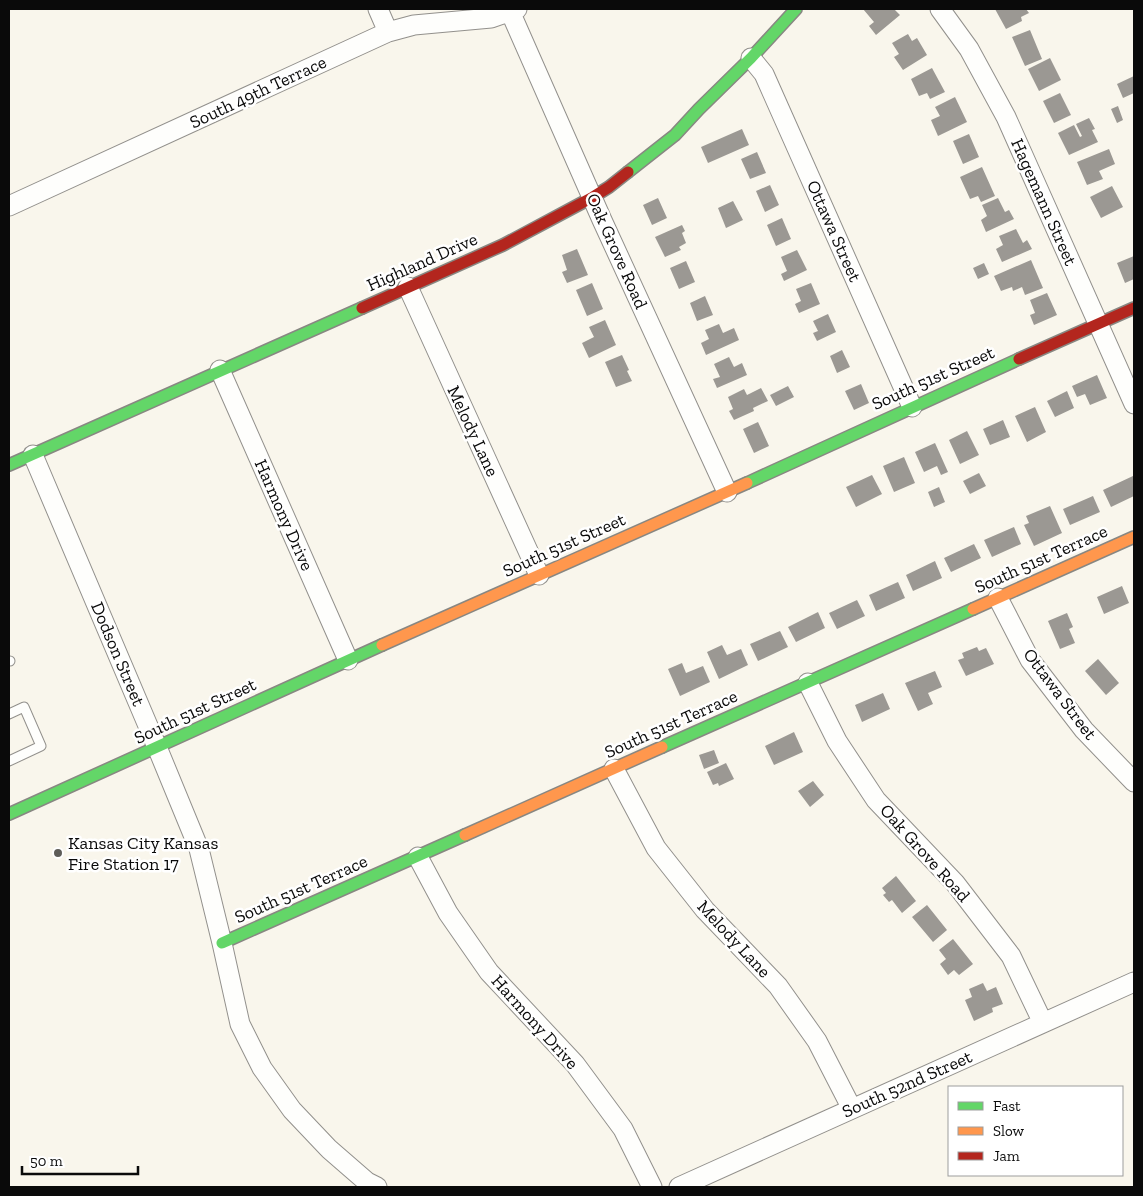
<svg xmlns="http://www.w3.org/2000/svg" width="1143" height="1196" viewBox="0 0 1143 1196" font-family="'Zilla Slab',serif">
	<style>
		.building { fill: #9b9893 }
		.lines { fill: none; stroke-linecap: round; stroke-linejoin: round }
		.lane-casing { stroke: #92908c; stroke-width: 11 }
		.street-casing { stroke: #92908c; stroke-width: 21 }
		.fast-casing { stroke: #888782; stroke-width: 14 }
		.slow-casing { stroke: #888782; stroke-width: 14 }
		.jam-casing { stroke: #888782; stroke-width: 14 }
		.lane { stroke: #fefefc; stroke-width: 9 }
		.street { stroke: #fefefc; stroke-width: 19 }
		.fast { stroke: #63d668; stroke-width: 11 }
		.slow { stroke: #ff974d; stroke-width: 11 }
		.jam { stroke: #b3261e; stroke-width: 11 }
		.poi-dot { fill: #5e5d59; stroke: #fff; stroke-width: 2 }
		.labels { text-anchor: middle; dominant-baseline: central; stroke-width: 5; stroke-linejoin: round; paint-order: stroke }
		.street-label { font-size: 18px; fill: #0a0a0a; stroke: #fff }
		.poi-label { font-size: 18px; fill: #0a0a0a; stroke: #fff; text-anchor: start }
	</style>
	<rect width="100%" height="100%" fill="#f9f6ec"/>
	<!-- building -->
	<path class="building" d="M863 9H886L887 10 894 9 900 15 876 35 869 26 874 22Z
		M995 9H1026L1029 13 1021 17 1022 21 1006 29Z
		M1030 30 1042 59 1025 66 1012 37Z
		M908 34 912 41 917 38 927 55 903 70 894 57 899 54 892 43Z
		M1050 58 1061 80 1039 91 1028 69Z
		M932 68 945 92 930 99 927 93 919 96 911 79Z
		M1134 76V93L1123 98 1117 84Z
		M1060 93 1071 115 1054 123 1043 101Z
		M955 97 967 122 938 136 931 120 940 116 935 107Z
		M1118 106 1123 120 1117 123 1111 109Z
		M1089 118 1095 129 1092 130 1098 142 1069 155 1058 133 1074 125 1080 137 1082 136 1076 124Z
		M742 129 749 145 708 163 701 147Z
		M969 134 979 157 963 164 953 141Z
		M1109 149 1115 164 1099 171 1103 179 1087 185 1077 162Z
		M757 152 766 173 750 179 741 159Z
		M982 167 995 196 981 202 978 196 970 199 960 177Z
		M770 185 779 205 765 212 756 191Z
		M1112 186 1123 207 1101 218 1090 197Z
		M658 198 667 218 652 225 643 205Z
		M998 198 1005 212 1009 210 1014 219 986 232 981 220 987 216 982 205Z
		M733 201 743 220 726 228 718 208Z
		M782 218 791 239 776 246 767 225Z
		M682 225 685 231 682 233 686 243 679 247 681 250 665 257 655 237Z
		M1016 229 1023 243 1027 240 1032 249 1002 262 996 249 1003 245 999 236Z
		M577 249 588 275 567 283 562 272 567 270 562 255Z
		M797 250 807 270 784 281 781 274 787 271 781 257Z
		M1134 256V279L1125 283 1117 263Z
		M1031 260 1043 288 1025 295 1022 287 1013 291 1012 287 1001 291 994 276Z
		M686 261 695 282 679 289 670 268Z
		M984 263 989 274 978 279 973 268Z
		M592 283 603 309 587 316 576 290Z
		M811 283 820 304 799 313 795 304 801 301 796 289Z
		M1047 293 1057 315 1034 325 1030 315 1035 313 1030 300Z
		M705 296 713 315 697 321 690 303Z
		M828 314 836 332 817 341 813 333 818 331 813 321Z
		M605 320 616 345 589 358 582 343 594 337 589 327Z
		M719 324 723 333 734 328 739 340 706 355 701 343 709 339 705 330Z
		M842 350 850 367 837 373 830 356Z
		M622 355 629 370 627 371 632 381 616 387 605 362Z
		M729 357 734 367 742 363 747 375 717 388 713 379 720 377 714 364Z
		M1097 375 1107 398 1090 405 1085 394 1077 397 1072 386Z
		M861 384 869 403 854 410 845 391Z
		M788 386 794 397 776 406 770 395Z
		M761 388 768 401 753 408 754 411 734 420 729 411 733 409 728 397 744 389 747 395Z
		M1067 391 1074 408 1055 417 1047 401Z
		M1035 407 1046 432 1027 442 1015 416Z
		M1003 420 1010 437 990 445 983 429Z
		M758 422 769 446 754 453 743 429Z
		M967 431 979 455 960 464 949 440Z
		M935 443 948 472 941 475 937 466 924 472 915 452Z
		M904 457 915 483 894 492 883 466Z
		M979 473 986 486 970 494 963 481Z
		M872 475 882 494 856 507 846 487Z
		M1133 476 1134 479V496L1111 507 1103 490Z
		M939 487 945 502 934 507 928 492Z
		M1093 496 1100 512 1070 525 1063 509Z
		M1050 506 1062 533 1034 546 1024 525 1029 523 1026 516Z
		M1014 527 1021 544 992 557 984 540Z
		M974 544 981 558 951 572 944 558Z
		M935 561 942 578 913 591 906 575Z
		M898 582 905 598 876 611 869 595Z
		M1122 586 1129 603 1104 614 1097 597Z
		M857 600 865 616 837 629 829 613Z
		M818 612 825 628 796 642 788 627Z
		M1067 613 1073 627 1069 629 1075 643 1060 649 1048 621Z
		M780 631 788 647 758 661 750 644Z
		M722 645 727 655 741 649 748 665 719 679 707 652Z
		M977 647 979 651 986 648 994 664 966 676 958 660 964 658 962 653Z
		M1098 659 1119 683 1106 695 1085 671Z
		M682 663 686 673 703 666 710 682 680 696 668 669Z
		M935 671 942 687 928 693 933 704 918 711 905 683Z
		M883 693 890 709 862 722 855 705Z
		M794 732 803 752 774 765 765 746Z
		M714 750 719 763 704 769 699 755Z
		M726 763 734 779 719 786 718 783 713 785 707 772Z
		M813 781 824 795 810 807 798 791Z
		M896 876 916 901 902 913 892 900 889 902 883 895 886 893 882 888Z
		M927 905 947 930 933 942 912 917Z
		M953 939 973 964 959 975 954 970 948 975 940 964 946 959 939 950Z
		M983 983 987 991 996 987 1003 1004 992 1008 993 1012 974 1021 965 1000 972 997 969 989Z"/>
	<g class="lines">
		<!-- lane casing -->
		<g class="lane-casing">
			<path id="lane" d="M9 661H10
				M9 714 24 707 41 746 9 761"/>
		</g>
		<!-- street casing -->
		<g class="street-casing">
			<path id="street" d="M378 9 388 32
				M509 9 602 220 727 492
				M940 9 969 49 1006 117 1134 404
				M751 58 764 74 912 407
				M9 206 388 32 414 25 491 18 517 9
				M408 287 539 575
				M220 370 348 660
				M33 455 157 747 199 849 222 943 240 1024 262 1068 292 1110 329 1149 367 1182 377 1187
				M998 598 1030 660 1084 730 1134 782
				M808 683 837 741 876 800 955 883 1011 956 1043 1023
				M614 769 656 848 705 910 778 986 817 1041 852 1109
				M418 857 448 913 489 972 575 1064 623 1129 652 1187
				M679 1187 1134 982"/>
		</g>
		<!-- fast casing -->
		<g class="fast-casing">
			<path id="fast" d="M628 172 675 135 699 109 751 58 796 9
				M9 465 362 308
				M747 483 1019 359
				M662 747 973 609
				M9 814 382 645
				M222 943 465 835"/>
		</g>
		<!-- slow casing -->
		<g class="slow-casing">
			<path id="slow" d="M973 609 1134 537
				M382 645 747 483
				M465 835 662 747"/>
		</g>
		<!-- jam casing -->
		<g class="jam-casing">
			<path id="jam" d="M362 308 503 245 593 197 609 187 628 172
				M1019 359 1134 308"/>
		</g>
		<!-- lane -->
		<use href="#lane" class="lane"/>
		<!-- street -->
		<use href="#street" class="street"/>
		<!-- fast -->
		<use href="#fast" class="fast"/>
		<!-- slow -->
		<use href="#slow" class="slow"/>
		<!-- jam -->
		<use href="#jam" class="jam"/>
	</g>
	<!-- markers -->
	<circle class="poi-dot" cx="58" cy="853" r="5"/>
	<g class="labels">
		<!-- street labels -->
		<g class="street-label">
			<text transform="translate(258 92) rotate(-25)">South 49th Terrace</text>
			<text transform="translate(1044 202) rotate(66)">Hagemann Street</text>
			<text transform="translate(834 231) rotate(66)">Ottawa Street</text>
			<text transform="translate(617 251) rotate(66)">Oak Grove Road</text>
			<text transform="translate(422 262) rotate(-24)">Highland Drive</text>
			<text transform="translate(933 378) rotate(-24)">South 51st Street</text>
			<text transform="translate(473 431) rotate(65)">Melody Lane</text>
			<text transform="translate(284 515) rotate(66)">Harmony Drive</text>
			<text transform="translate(564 545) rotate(-24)">South 51st Street</text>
			<text transform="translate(1041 559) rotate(-24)">South 51st Terrace</text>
			<text transform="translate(118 654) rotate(67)">Dodson Street</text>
			<text transform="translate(1060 694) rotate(53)">Ottawa Street</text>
			<text transform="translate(195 711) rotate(-25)">South 51st Street</text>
			<text transform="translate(671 724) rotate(-24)">South 51st Terrace</text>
			<text transform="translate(925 853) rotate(48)">Oak Grove Road</text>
			<text transform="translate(301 889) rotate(-24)">South 51st Terrace</text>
			<text transform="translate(734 939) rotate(47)">Melody Lane</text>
			<text transform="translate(535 1022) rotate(48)">Harmony Drive</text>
			<text transform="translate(907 1084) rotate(-24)">South 52nd Street</text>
		</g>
		<!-- poi labels -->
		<g class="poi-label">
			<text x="68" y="843">Kansas City Kansas<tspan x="68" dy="21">Fire Station 17</tspan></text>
		</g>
	</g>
	<!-- border -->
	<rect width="1143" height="1196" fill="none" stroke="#0a0a0a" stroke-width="20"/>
	<!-- legend -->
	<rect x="948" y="1086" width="175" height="90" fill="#ffffff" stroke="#9d9d9d"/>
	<rect x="958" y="1102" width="25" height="8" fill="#63d668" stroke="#9d9d9d"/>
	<text x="993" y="1111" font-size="15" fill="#0a0a0a">Fast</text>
	<rect x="958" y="1127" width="25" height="8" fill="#ff974d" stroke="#9d9d9d"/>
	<text x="993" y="1136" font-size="15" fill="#0a0a0a">Slow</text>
	<rect x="958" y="1152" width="25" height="8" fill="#b3261e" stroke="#9d9d9d"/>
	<text x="993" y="1161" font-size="15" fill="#0a0a0a">Jam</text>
	<!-- scale -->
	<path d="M22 1166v8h116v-8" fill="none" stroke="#0a0a0a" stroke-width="2.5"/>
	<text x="30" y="1166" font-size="15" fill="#0a0a0a" stroke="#ffffff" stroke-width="4" paint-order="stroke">50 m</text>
</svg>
